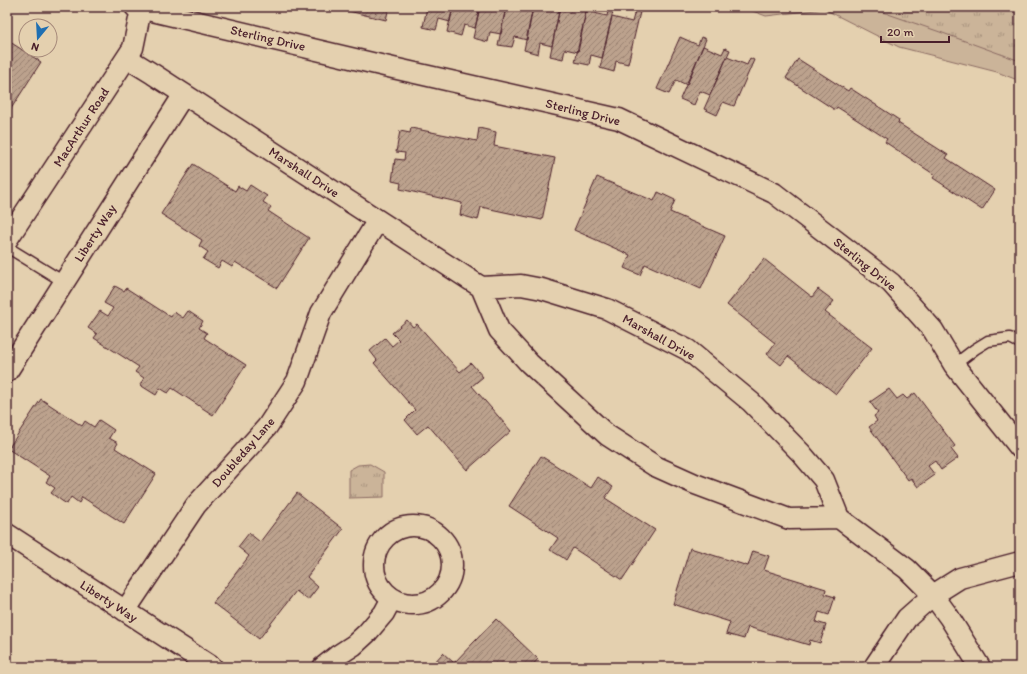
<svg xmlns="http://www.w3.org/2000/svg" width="1027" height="674" viewBox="0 0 1027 674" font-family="Itim,sans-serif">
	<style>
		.grass { fill: #cbb499; stroke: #8a6a62 }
		.park { fill: url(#park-tufts); stroke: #8a6a62 }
		.building { fill: url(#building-hatch); stroke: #4a1f2b }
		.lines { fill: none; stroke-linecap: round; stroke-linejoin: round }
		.lane-casing { stroke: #4a1f2b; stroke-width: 13 }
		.street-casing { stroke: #4a1f2b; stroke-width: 23 }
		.lane { stroke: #e4d0af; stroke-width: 10 }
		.street { stroke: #e4d0af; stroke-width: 20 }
		.labels { text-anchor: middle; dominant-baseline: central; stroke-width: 4; stroke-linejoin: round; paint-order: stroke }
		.street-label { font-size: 13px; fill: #4a1f2b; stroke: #e4d0af }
	</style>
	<defs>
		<pattern id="park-tufts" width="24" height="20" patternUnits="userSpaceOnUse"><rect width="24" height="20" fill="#cbb499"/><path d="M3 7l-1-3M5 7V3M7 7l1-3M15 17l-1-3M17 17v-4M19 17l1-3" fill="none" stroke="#a7927d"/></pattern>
		<pattern id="building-hatch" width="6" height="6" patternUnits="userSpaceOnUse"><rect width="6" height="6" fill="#bca28d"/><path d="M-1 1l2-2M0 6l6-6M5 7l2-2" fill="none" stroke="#9b8373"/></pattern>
	</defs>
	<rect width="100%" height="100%" fill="#e4d0af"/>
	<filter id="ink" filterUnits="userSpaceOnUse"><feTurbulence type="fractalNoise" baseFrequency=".025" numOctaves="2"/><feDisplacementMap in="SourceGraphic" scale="8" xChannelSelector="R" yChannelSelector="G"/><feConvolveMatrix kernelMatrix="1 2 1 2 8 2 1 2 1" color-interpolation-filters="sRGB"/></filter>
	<g filter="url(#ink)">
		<!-- grass -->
		<path class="grass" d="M742 7H1020V81L997 72 899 47 824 9 766 16Z"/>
		<!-- park -->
		<path class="park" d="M868 7H1020V61L940 32Z
			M370 464 384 472V497L349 498V470L358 465Z"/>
		<!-- building -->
		<path class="building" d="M345 7H389L386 20 344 10Z
			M427 7H453L450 22 439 19 436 30 423 27Z
			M453 7H480L475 28 464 25 461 36 447 32Z
			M480 7H506L501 34 490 32 488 42 473 38Z
			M506 7H533L527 40 515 37 512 47 498 45Z
			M533 7H560L552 46 540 43 538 54 524 50Z
			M560 7H570L581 10 582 7H587L578 52 565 49 563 59 550 56Z
			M609 7H614L602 58 591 55 589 65 575 62 586 11 607 16Z
			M635 11 640 12 628 64 616 61 614 72 600 68 612 17 632 22Z
			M680 37 698 45 701 37 706 39 687 85 676 80 669 94 657 89Z
			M7 40 41 62 7 115Z
			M703 46 722 54 725 48 730 50 710 95 700 91 694 105 680 99Z
			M727 57 747 65 750 58 754 60 734 106 723 102 717 115 704 109Z
			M798 59 848 91 850 88 899 120 898 123 948 155 946 158 995 190 982 210 933 178 935 175 885 142 887 139 837 107 835 110 786 78Z
			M411 128 477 141 479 128 496 132 494 146 555 158 542 220 481 207 478 220 460 215 462 203 400 189 401 183 392 181 395 159 404 160 405 153 396 152 400 131 410 133Z
			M193 164 235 191 238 186 246 191 250 185 267 196 263 202 271 207 268 211 309 238 277 288 235 262 232 267 222 261 218 268 203 259 208 252 199 246 202 240 161 214Z
			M597 177 654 201 658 192 675 200 670 212 725 236 701 289 645 264 640 275 624 268 630 255 574 230Z
			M764 259 812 297 818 289 834 301 825 312 872 348 836 394 788 356 781 365 767 354 775 343 727 305Z
			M115 286 124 291 126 288 171 317 174 312 183 318 188 311 203 321 199 328 207 333 204 338 246 365 213 415 172 388 168 393 160 388 156 395 140 385 144 378 135 372 139 367 94 338 97 334 88 328 100 311 108 316 113 308 104 303Z
			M407 320 413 327 417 324 460 372 471 363 483 377 472 386 511 431 467 470 428 425 417 434 405 420 415 410 374 363 377 360 370 351 385 338 392 346 399 340 392 333Z
			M889 389 897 399 903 395 907 399 915 393 955 446 951 449 958 458 941 470 935 461 928 466 935 475 918 487 911 478 908 480 869 427 877 421 874 416 878 413 870 402Z
			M41 399 82 426 85 421 94 427 99 420 114 430 109 438 118 443 115 448 156 474 124 524 82 497 79 503 71 497 67 504 62 501 51 493 55 488 46 482 50 476 8 449Z
			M541 456 591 488 598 477 613 487 605 498 655 530 622 580 573 548 566 560 562 557 550 550 558 538 509 506Z
			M297 493 343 529 307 577 318 587 308 600 296 591 259 639 213 603 249 556 238 547 249 533 260 542Z
			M690 548 748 566 753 551 769 556 764 570 826 589 825 594 835 597 829 615 819 612 816 622 826 625 820 643 810 640 809 645 748 627 744 639 726 634 730 622 673 604Z
			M496 619 538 659 531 667 431 666 443 653 454 663Z"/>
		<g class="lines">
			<!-- lane casing -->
			<g class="lane-casing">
				<path id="lane" d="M7 247 64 282
					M954 365 975 349 988 341 1010 338 1020 343"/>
			</g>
			<!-- street casing -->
			<g class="street-casing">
				<path id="street" d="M135 7 393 68 619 119 774 193 891 283 933 330 954 365 1020 448
					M127 58 153 74 481 287 499 330 529 363 607 435 655 466 695 484 789 519 839 518
					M7 240 133 48 141 9
					M481 287 521 285 542 289 607 309 688 350 751 402 801 453 824 480 839 518 907 569 933 595 949 617 980 667
					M7 372 184 94
					M374 565a39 39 0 1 1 78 0a39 39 0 1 1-78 0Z
					M7 534 212 667
					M125 611 196 505 267 427 297 381 321 313 378 220
					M323 667 337 656 354 645 367 633 384 613 392 598
					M874 667 907 618 933 595 960 578 1020 562"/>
			</g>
			<!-- lane -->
			<use href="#lane" class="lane"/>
			<!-- street -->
			<use href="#street" class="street"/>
		</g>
	</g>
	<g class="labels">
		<!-- street labels -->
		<g class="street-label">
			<text transform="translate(268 38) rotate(13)">Sterling Drive</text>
			<text transform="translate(583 112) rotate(14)">Sterling Drive</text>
			<text transform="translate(81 127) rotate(-57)">MacArthur Road</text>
			<text transform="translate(304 172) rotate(33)">Marshall Drive</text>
			<text transform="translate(95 233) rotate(-57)">Liberty Way</text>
			<text transform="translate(865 264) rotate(39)">Sterling Drive</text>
			<text transform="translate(659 337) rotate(29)">Marshall Drive</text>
			<text transform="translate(243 452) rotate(-49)">Doubleday Lane</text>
			<text transform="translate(109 601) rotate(33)">Liberty Way</text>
		</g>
	</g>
	<!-- margin -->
	<rect width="1027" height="674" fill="none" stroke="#e4d0af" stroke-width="24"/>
	<rect x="12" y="12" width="1003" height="650" fill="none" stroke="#4a1f2b" stroke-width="1.5" filter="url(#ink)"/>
	<!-- north arrow -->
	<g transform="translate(38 38) rotate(198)"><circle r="19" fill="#e4d0af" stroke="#a6897a"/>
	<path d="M0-3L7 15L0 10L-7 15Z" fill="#1f6fb2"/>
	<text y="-6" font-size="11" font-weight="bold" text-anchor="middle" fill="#4a1f2b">N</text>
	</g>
	<!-- scale -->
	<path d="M881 36v6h68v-6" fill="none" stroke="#4a1f2b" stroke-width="2"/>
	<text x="887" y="36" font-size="12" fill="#4a1f2b" stroke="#e4d0af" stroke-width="3" paint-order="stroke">20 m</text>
</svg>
